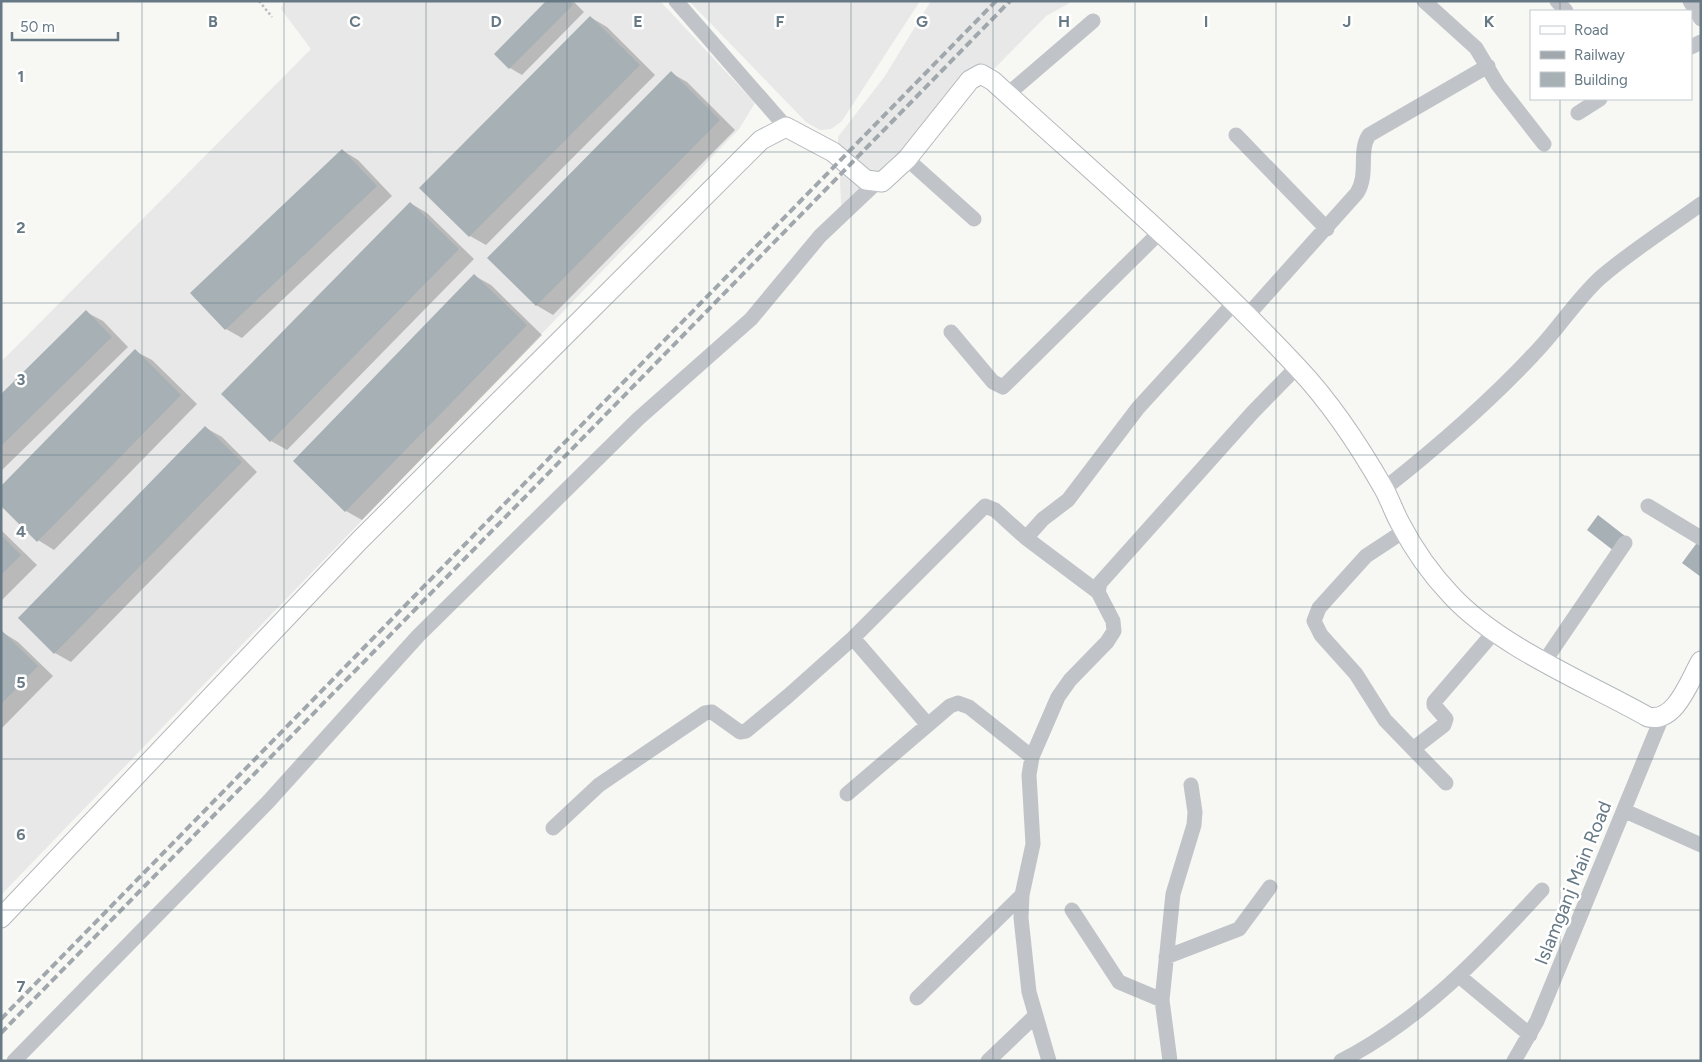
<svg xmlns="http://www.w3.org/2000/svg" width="1702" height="1062" viewBox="0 0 1702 1062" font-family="Figtree,sans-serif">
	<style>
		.built { fill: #e7e8e7 }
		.shadow { fill: #0003 }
		.building { fill: #a6b0b5 }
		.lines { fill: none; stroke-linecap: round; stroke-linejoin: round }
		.major-casing { stroke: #b3b8bc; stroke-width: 21 }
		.path { stroke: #babdbf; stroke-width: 2.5; stroke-dasharray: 2.5 2.5; stroke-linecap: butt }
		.minor { stroke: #c0c4c8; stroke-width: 15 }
		.major { stroke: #fff; stroke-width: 19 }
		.rail { stroke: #a1a8ad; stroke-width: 4; stroke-dasharray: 8 4; stroke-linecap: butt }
		.grid { fill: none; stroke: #667985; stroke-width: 1; stroke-opacity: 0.55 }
		.labels { text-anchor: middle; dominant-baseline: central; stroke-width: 5; stroke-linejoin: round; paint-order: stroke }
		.street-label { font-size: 19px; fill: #667985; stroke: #fff }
		.grid-label { font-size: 16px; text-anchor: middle; font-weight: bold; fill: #667985; stroke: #fff; stroke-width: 5; stroke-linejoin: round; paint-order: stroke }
	</style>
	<rect width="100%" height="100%" fill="#f7f7f3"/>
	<!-- built -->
	<path class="built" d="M284 1H660L755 103 739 129 1 895V362L311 49 281 9Z
		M689 1H920L842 121 831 129 820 130 806 122Z
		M931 1H1073L1046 16 842 224 838 137 885 76Z"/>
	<!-- shadow -->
	<path class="shadow" d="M548 1H573L584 12 522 75 510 68Z
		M590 17 607 27 655 75 486 245 470 236Z
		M671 73 687 82 735 130 553 315 536 305Z
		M342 150 358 160 392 196 242 338 226 329Z
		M410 203 427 213 474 259 287 450 271 441Z
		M475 276 491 285 542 335 362 520 346 511Z
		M86 312 103 321 128 347 1 471V396Z
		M135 351 152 360 197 404 54 550 38 540Z
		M206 428 222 437 257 472 71 662 55 653 20 618Z
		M1 530 37 565 1 601Z
		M2 632 18 642 53 676 1 729Z"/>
	<!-- building -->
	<path class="building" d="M546 1H569L573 5 509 69 494 54Z
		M590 16 640 65 469 237 419 188Z
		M671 71 720 120 536 306 487 258Z
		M342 149 377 186 225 330 190 293Z
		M410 202 459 249 270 442 221 394Z
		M474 274 527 325 345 512 293 461Z
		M86 310 112 337 1 446V394Z
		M135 349 181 395 37 542 1 506V486Z
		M205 426 242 462 54 654 18 618Z
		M1598 515 1625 536 1614 551 1587 530Z
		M1 535 21 555 1 575Z
		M1699 540 1701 542V577L1682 563Z
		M1 630 38 666 1 704Z"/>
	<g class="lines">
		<!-- major casing -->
		<g class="major-casing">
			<path id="major" d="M1 918 359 541 761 140 786 127 833 152 866 180 882 182 907 159 970 80 981 74 993 81C1096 175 1203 266 1298 368 1331 403 1360 447 1384 489 1390 500 1394 512 1400 523 1413 548 1431 574 1451 595 1499 647 1586 682 1648 717 1676 723 1689 681 1701 661"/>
		</g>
		<!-- path -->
		<path class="path" d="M259 1 272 17"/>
		<!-- minor -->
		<path class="minor" d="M676 1 786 127
			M1424 1 1476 48 1498 85 1544 144
			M1557 1 1566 11
			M1690 1 1701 19
			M1691 47 1701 42
			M1008 94 1093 21
			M1578 113 1600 99
			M1236 135 1327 229
			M907 159 974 219
			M1247 316 1357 193C1369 174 1358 151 1369 135L1488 66
			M951 332 993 382 1003 387 1159 233
			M1384 489C1436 448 1487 404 1533 355 1557 331 1575 301 1600 278 1631 251 1668 228 1701 204
			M1648 506 1701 538
			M1404 531 1366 556 1319 608 1314 621 1321 635 1356 674 1385 720 1446 783
			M1026 538 1043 519 1068 500 1138 408 1234 303
			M853 638 928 725
			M1544 662 1625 543
			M1413 749 1444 725 1446 719 1434 705V702L1495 631
			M847 794 950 706 958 703 969 707 1032 757
			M1625 811 1701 845
			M553 828 599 785 705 713 712 712 740 732 746 731 788 696 853 638 985 506 995 510 1026 538 1098 592
			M1072 910 1119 982 1162 1000
			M1166 957 1239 929 1270 887
			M1459 976 1530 1035
			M917 998 1022 895
			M14 1061 268 802 418 636 638 419 751 319 820 236 876 183
			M988 1061 1035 1016
			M1049 1061 1029 992 1021 918 1022 895 1033 844 1029 775 1032 757 1058 697 1070 680 1107 642 1114 631 1113 621 1098 592 1100 583 1253 412 1297 367
			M1170 1061 1162 1000 1173 894 1194 825 1195 812 1191 785
			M1341 1061C1421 1020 1482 955 1542 890
			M1514 1061 1537 1021 1662 717"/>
		<!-- major -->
		<use href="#major" class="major"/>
		<!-- rail -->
		<path class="rail" d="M1 1019 996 1
			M1 1033 1010 1"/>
	</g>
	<!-- grid -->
	<path class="grid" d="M142 1V1061M284 1V1061M426 1V1061M567 1V1061M709 1V1061M851 1V1061M993 1V1061M1135 1V1061M1276 1V1061M1418 1V1061M1560 1V11M1560 99V1061M1 152H1701M1 303H1701M1 455H1701M1 607H1701M1 759H1701M1 910H1701"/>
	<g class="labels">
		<!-- street labels -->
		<g class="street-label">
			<text transform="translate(1573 883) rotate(-68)">Islamganj Main Road</text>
		</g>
	</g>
	<g class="grid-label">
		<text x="213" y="27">B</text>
		<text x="355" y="27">C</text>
		<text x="496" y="27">D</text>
		<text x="638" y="27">E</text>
		<text x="780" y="27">F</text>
		<text x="922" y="27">G</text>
		<text x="1064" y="27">H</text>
		<text x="1206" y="27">I</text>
		<text x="1347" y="27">J</text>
		<text x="1489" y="27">K</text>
		<text x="21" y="82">1</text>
		<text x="21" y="233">2</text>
		<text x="21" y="385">3</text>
		<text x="21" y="537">4</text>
		<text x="21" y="688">5</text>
		<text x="21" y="840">6</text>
		<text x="21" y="992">7</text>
	</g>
	<!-- border -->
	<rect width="1702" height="1062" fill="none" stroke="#667985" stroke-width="5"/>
	<!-- legend -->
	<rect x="1530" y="10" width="162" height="90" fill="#ffffff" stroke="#c2c9ce"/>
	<rect x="1540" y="26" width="25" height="8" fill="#ffffff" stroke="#c2c9ce"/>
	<text x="1574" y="35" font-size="15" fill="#667985">Road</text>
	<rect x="1540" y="51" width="25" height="8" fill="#a1a8ad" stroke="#c2c9ce"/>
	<text x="1574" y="60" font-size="15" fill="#667985">Railway</text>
	<rect x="1540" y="72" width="25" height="15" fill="#a6b0b5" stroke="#c2c9ce"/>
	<text x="1574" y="85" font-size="15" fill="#667985">Building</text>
	<!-- scale -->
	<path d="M12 32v8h106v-8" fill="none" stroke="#667985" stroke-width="2.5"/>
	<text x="20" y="32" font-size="15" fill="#667985" stroke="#ffffff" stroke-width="4" paint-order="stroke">50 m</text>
</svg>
